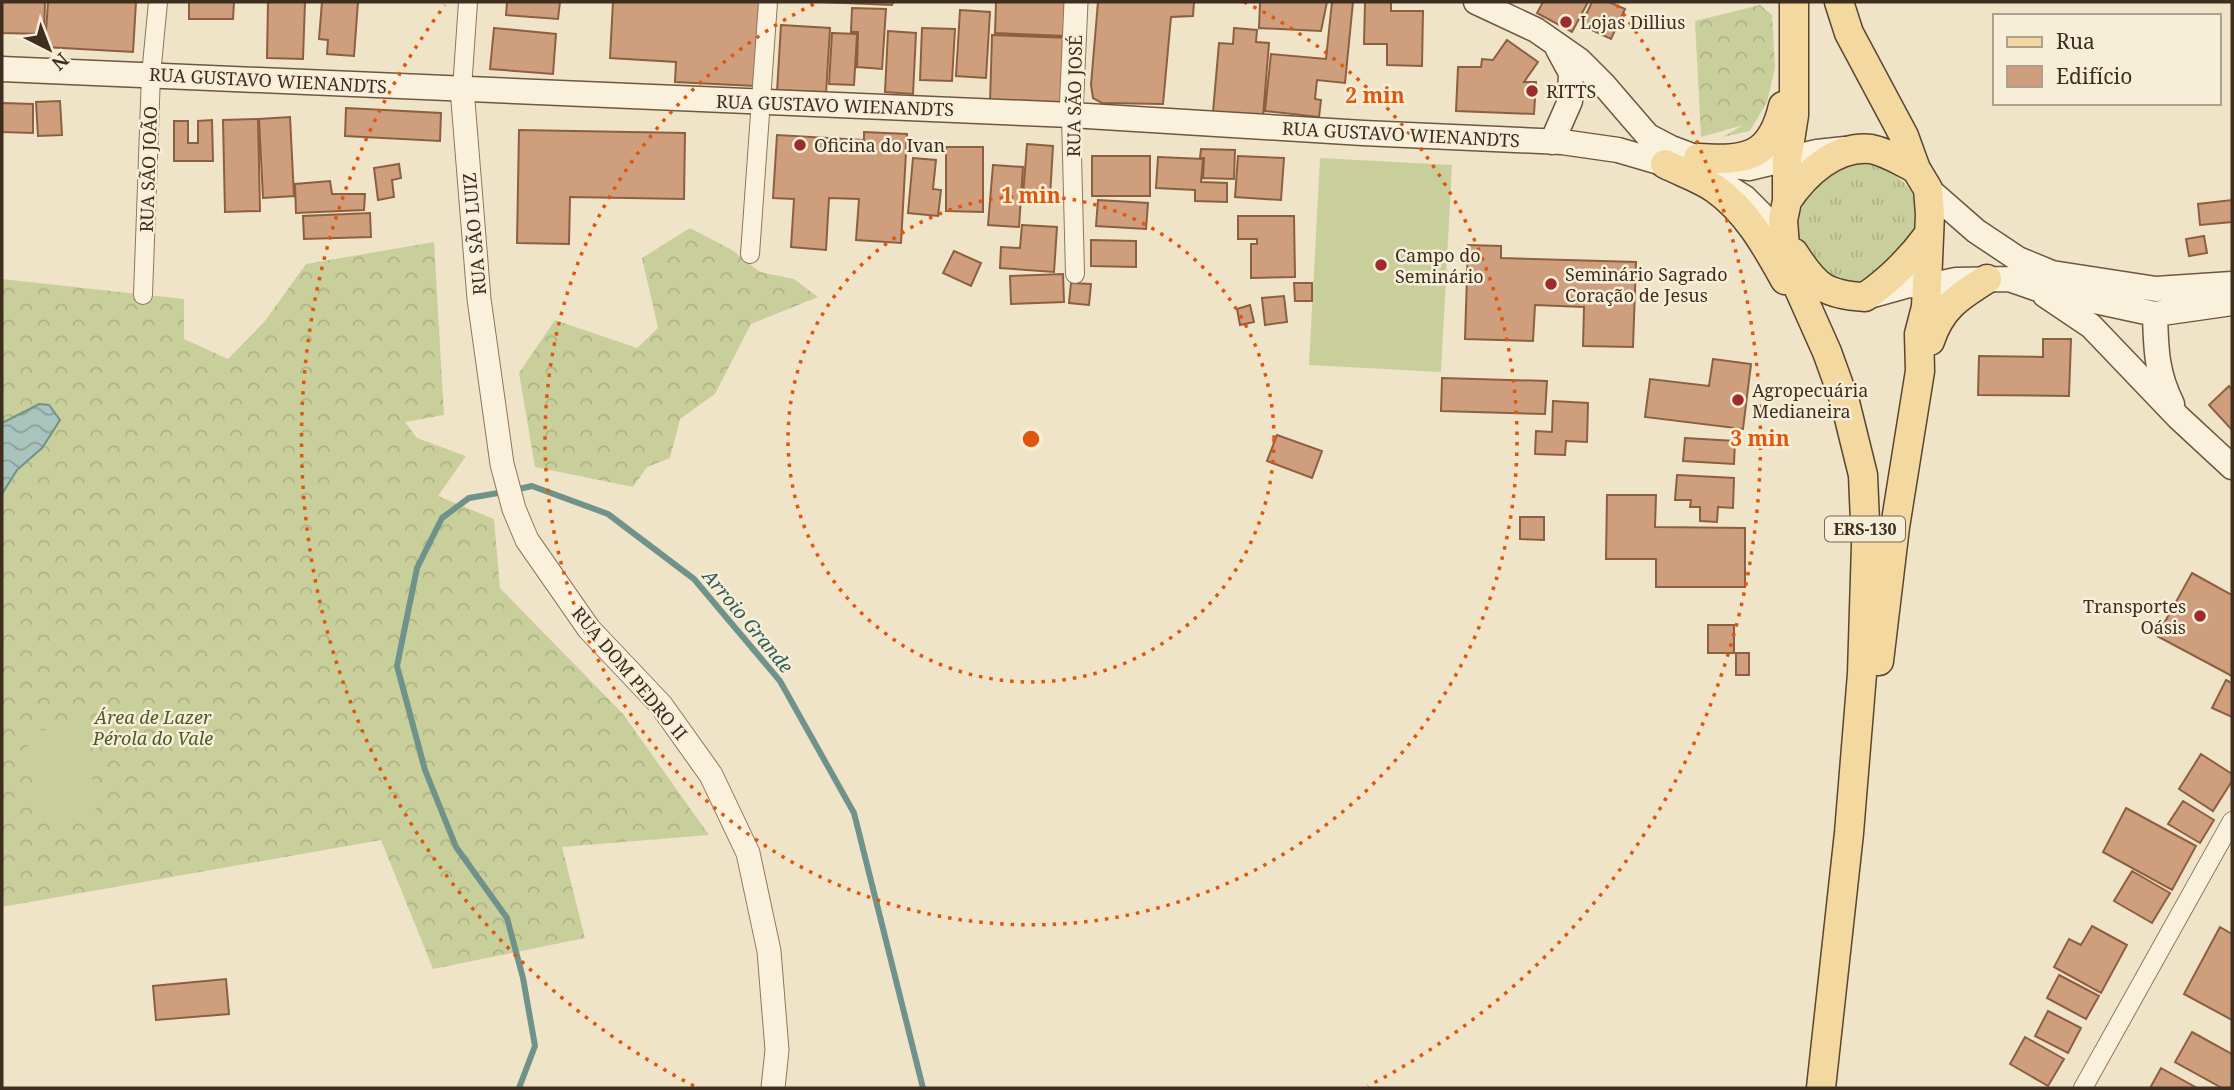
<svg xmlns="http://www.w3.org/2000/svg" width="2234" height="1090" viewBox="0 0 2234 1090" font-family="'Noto Serif',serif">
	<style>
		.grass { fill: url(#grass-tufts) }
		.forest { fill: url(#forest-crowns) }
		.pitch { fill: #c9cf9b }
		.water { fill: url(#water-waves); stroke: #6f938a; stroke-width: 2 }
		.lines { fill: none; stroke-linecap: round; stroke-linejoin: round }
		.stream { stroke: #6f938a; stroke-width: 6 }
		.building { fill: #cf9f7d; stroke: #8d5f41; stroke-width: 2 }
		.minor-casing { stroke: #8d765c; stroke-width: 20 }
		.tertiary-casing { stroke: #8d765c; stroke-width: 25 }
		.secondary-casing { stroke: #6f573f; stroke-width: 27 }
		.primary-casing { stroke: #5b4430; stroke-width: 31 }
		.minor { stroke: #faf1dc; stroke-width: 18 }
		.tertiary { stroke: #faf1dc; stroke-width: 23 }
		.secondary { stroke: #faf1dc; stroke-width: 24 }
		.primary { stroke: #f3d9a0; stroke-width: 28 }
		.ring { fill: none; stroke: #df570d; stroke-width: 3.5; stroke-dasharray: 3.5 7 }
		.poi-dot { fill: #9e2a2b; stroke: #f7eed8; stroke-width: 2.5 }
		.labels { text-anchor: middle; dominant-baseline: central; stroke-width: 5; stroke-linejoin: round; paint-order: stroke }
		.shield { fill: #f7eed8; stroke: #756857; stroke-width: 2 }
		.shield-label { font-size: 16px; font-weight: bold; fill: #3d2e20 }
		.poi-label { font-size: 18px; fill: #3d2e20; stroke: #f7eed8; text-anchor: start }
		.street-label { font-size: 18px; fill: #3d2e20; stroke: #f7eed8 }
		.park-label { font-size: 18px; font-style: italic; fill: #4d5a26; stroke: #f7eed8 }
		.water-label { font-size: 19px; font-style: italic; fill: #2f5d5a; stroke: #f7eed8 }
		.centre { fill: #df570d; stroke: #f7eed8; stroke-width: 3.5 }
		.ring-label { font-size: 21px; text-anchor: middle; font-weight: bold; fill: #df570d; stroke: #f7eed8; stroke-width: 5; stroke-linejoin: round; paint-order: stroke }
	</style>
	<defs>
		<pattern id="grass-tufts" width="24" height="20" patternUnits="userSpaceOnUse" patternTransform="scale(1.75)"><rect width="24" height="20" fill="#c9cf9b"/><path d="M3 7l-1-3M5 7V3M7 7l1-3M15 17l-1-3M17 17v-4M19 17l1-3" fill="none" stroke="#aeb285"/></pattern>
		<pattern id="forest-crowns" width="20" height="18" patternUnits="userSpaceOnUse" patternTransform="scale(1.75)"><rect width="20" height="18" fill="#c9cf9b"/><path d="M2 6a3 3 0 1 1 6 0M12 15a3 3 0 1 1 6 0" fill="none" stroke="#aeb285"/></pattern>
		<pattern id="water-waves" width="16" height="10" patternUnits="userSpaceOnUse" patternTransform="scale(1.75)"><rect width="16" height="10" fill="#a9c4bc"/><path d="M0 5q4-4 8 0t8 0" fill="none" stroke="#8ba098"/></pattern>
	</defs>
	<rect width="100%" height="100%" fill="#f0e4c8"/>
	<!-- grass -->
	<path class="grass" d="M1857 162C1883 165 1915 180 1917 210 1918 223 1915 237 1913 249L1858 285 1832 280 1802 251 1796 225 1797 211 1819 176Z"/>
	<!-- forest -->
	<path class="forest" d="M1760 5 1772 15 1775 68 1767 102 1750 131 1723 137 1743 125 1701 137 1695 21Z
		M690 228 732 250 760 272 794 279 818 297 751 324 715 394 680 419 670 458 647 467 633 487 535 467 519 373 555 320 637 348 658 328 642 258Z
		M434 242 444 415 405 422 417 438 466 456 438 496 494 519 500 588 623 714 709 835 562 847 585 938 433 969 381 840 2 907V279L184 299V339L228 359 265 321 306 264Z"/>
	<!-- pitch -->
	<path class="pitch" d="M1320 158 1452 165 1441 372 1309 365Z
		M87 726 96 815 36 821 27 732Z"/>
	<!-- water -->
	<path class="water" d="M39 404 49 405 60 420 42 448 17 470 2 494V423Z"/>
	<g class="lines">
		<!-- stream -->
		<path class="stream" d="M514 490 532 486 608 514 694 579 780 681 854 813 923 1088
			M504 492 469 498 442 518 417 568 397 666 425 770 456 847 507 918 523 978 535 1046 519 1088"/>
	</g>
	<!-- building -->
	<path class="building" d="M2 2H45L44 34 2 33Z
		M48 2H136L133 52 45 47Z
		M189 2H234L233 19H189Z
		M268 2H305L303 59 267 58Z
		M322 2H358L354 56 327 54 328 40 319 39Z
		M507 2H560L558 19 506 15Z
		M613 2H760L755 86 675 82 676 62 610 58Z
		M820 2H893L892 5Z
		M996 2H1067L1066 36 995 33Z
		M1098 2H1194L1193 16 1171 17 1163 104 1102 103 1093 98 1091 85Z
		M1260 2H1327L1321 31 1259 28Z
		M1332 2H1353L1345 83 1317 80 1315 99 1321 100 1319 117 1265 111 1271 54 1326 59Z
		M1365 2H1391V11H1423L1422 66 1387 65V44H1364Z
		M1543 2H1588L1572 32 1537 13Z
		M1592 2H1609L1625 9 1611 39 1581 25Z
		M852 8 886 9 882 69 857 67 858 32H851Z
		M960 10 990 12 986 78 956 76Z
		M781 25 830 28 826 94 777 92Z
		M494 28 556 34 553 74 490 69Z
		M922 28 955 29 952 81 920 80Z
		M1234 28 1257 30 1256 42 1269 43 1263 116 1213 112 1219 43 1233 44Z
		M888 31 916 33 913 94 885 92Z
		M832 33 857 34 854 85 829 84Z
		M992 35 1070 38 1066 106 990 103Z
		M1507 40 1538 62 1524 82H1536L1534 114 1456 111 1458 67H1481L1482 59 1493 60Z
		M60 101 62 135 38 136 36 102Z
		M2 103 33 104V133L2 132Z
		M346 108 441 113 440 141 345 136Z
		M290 117 294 196 263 198 259 119Z
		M258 119 260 211 225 212 223 120Z
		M212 120 213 161H174V121H188V143H198V121Z
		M519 130 685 133 684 199 570 197 569 244 517 243Z
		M864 132 907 134 901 243 856 240 859 199 829 198 826 250 791 247 794 199 773 198 777 135 864 140Z
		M1027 144 1053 146 1050 197 1023 196Z
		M946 147H983V212L946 211Z
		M1201 149 1235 150 1234 179 1203 178 1204 158H1200Z
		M1092 156H1150V196H1092Z
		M1238 156 1284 158 1281 200 1235 197Z
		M1158 157 1203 159 1201 182 1227 183V202L1195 201V190L1156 188Z
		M913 158 936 160 933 189 941 190 938 216 908 213Z
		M399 164 401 178 392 180 394 197 378 200 374 168Z
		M993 165 1023 167 1019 227 988 225Z
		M330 181 332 194H365L364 210 296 213 295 184Z
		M1098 200 1148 203 1146 229 1096 226Z
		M2232 200V222L2200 225 2198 204Z
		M370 213 371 237 304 239 303 216Z
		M1238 216H1294L1295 277 1251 278V244H1257V239H1238Z
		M1022 225 1057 227 1054 272 1000 268 1001 247 1020 248Z
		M2204 236 2207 253 2189 256 2186 239Z
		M1091 240 1136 241V267L1091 266Z
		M1468 245 1501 246V258L1636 262 1633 347 1583 346 1584 307 1535 305 1533 341 1465 339Z
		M954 251 981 263 971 286 943 273Z
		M1063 274 1064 302 1011 304 1010 276Z
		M1071 283 1091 284 1089 305 1069 303Z
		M1294 283H1312V301H1295Z
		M1284 296 1287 322 1265 325 1262 298Z
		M1250 305 1254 322 1240 325 1237 309Z
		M2043 339H2071L2069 396 1978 395 1979 356 2043 357Z
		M1713 359 1751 364 1743 429 1645 417 1650 379 1709 386Z
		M1442 378 1547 381 1545 414 1441 411Z
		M2229 386 2232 390V430L2209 405Z
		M1553 401 1588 403 1587 442 1566 441 1565 455 1535 454 1536 431 1552 432Z
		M1277 435 1322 451 1312 478 1267 461Z
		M1685 438 1735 441 1734 464 1683 461Z
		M1677 475 1734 478 1733 508 1718 507 1717 522 1700 521V507H1690L1691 500H1675Z
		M1607 495H1656L1655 527 1745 528V587H1656V559H1606Z
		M1520 517H1544V540L1520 539Z
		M2192 573 2232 595V676L2157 636Z
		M1708 625H1734V653H1708Z
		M1736 653H1749V675H1736Z
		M2226 680 2232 683V717L2212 708Z
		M2201 754 2232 774V781L2213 811 2179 789Z
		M2183 801 2214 820 2200 843 2168 824Z
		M2126 808 2196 846 2172 890 2103 852Z
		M2132 871 2170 893 2152 923 2114 901Z
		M2092 926 2127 945 2101 993 2054 967 2069 939 2081 945Z
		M2220 927 2232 934V1020L2184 994Z
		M2059 975 2099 996 2086 1019 2047 998Z
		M226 979 229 1014 156 1020 153 986Z
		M2048 1011 2081 1028 2068 1053 2035 1036Z
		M2192 1032 2232 1054V1088H2222L2175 1062Z
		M2025 1037 2064 1059 2048 1086 2010 1064Z
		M2161 1068 2197 1088H2150Z"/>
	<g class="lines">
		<!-- minor casing -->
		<g class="minor-casing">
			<path id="minor" d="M462 89 468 2
				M1071 115 1075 274
				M750 254 768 2
				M143 295 151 75 158 2
				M2083 1088 2232 821"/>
		</g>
		<!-- tertiary casing -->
		<g class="tertiary-casing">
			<path id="tertiary" d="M462 89 479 299 502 464 514 509 527 540 589 629 661 705 711 775 748 853 769 951 777 1050 773 1088
				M1071 115 1076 2"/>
		</g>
		<!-- secondary casing -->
		<g class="secondary-casing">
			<path id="secondary" d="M1476 2 1536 30 1579 60 1604 85 1648 136 1671 148 1711 163 1749 168 1817 152 1845 149
				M2 69 1071 115 1363 133 1562 142 1618 150 1683 169
				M1552 142 1570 101 1571 73 1558 49
				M1726 186 1745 198 1786 239
				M1928 189 1976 231 2018 259 2052 273 2156 289 2232 284
				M2045 295 2091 326 2178 417 2232 467
				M1866 297 1909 285 1928 286 1956 280 2009 279 2035 288 2155 314 2232 303
				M2155 314C2156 348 2156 372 2172 404"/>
		</g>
		<!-- primary casing -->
		<g class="primary-casing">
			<path id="primary" d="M1794 2V115L1787 160V201L1783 220 1786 260 1827 352 1845 402 1863 475 1866 545 1862 674 1849 833 1821 1088
				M1839 2 1849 33 1904 136 1916 169 1928 189 1930 214 1926 307 1919 334 1920 371 1895 527 1879 661
				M1698 158C1746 161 1771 158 1783 106
				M1665 164C1681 172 1699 178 1714 188 1747 211 1766 246 1785 280
				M1787 201C1805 174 1836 145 1871 149 1887 152 1902 162 1916 169
				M1794 253C1815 286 1825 295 1865 297 1891 279 1910 260 1929 234
				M1930 341C1941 308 1958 297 1987 279"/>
		</g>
		<!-- minor -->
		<use href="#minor" class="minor"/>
		<!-- tertiary -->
		<use href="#tertiary" class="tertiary"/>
		<!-- secondary -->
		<use href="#secondary" class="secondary"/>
		<!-- primary -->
		<use href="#primary" class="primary"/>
	</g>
	<!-- distance rings -->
	<g class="ring">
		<circle cx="1031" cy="439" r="243"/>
		<path d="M1244 2A486 486 0 1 1 818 2"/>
		<path d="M694 1086A729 729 0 0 1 445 5M1617 5A729 729 0 0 1 1368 1086"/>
	</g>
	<!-- markers -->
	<g class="poi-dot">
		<circle cx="1566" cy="22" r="7"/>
		<circle cx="1532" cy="91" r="7"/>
		<circle cx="800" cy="145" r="7"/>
		<circle cx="1381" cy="265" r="7"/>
		<circle cx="1551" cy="284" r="7"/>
		<circle cx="1738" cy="400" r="7"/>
		<circle cx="2200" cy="616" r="7"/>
	</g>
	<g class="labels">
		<!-- shield labels -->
		<rect class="shield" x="1825" y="516.5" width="80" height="25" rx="5"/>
		<g class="shield-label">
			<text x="1865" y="529">ERS-130</text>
		</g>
		<!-- poi labels -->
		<g class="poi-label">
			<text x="1580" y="22">Lojas Dillius</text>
			<text x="1546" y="91">RITTS</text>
			<text x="814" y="145">Oficina do Ivan</text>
			<text x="1395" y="255">Campo do<tspan x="1395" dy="21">Seminário</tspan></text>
			<text x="1565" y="274">Seminário Sagrado<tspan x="1565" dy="21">Coração de Jesus</tspan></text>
			<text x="1752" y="390">Agropecuária<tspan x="1752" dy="21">Medianeira</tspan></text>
			<text x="2186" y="606" text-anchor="end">Transportes<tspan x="2186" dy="21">Oásis</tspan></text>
		</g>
		<!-- street labels -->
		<g class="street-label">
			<text transform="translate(268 80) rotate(3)">RUA GUSTAVO WIENANDTS</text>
			<text transform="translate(1074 96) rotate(-89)">RUA SÃO JOSÉ</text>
			<text transform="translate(835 105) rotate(2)">RUA GUSTAVO WIENANDTS</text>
			<text transform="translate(1401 134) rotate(3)">RUA GUSTAVO WIENANDTS</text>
			<text transform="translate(148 169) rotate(-88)">RUA SÃO JOÃO</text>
			<text transform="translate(474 234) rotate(-95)">RUA SÃO LUIZ</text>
			<text transform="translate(630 673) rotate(50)">RUA DOM PEDRO II</text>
		</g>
		<!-- park labels -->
		<g class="park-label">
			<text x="153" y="717">Área de Lazer<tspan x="153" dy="21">Pérola do Vale</tspan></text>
		</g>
		<!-- water labels -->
		<g class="water-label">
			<text transform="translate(748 621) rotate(50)">Arroio Grande</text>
		</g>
	</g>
	<circle cx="1031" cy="439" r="10" class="centre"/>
	<g class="ring-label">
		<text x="1375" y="103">2 min</text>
		<text x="1031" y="203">1 min</text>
		<text x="1760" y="446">3 min</text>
	</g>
	<!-- border -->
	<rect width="2234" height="1090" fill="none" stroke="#3d2e20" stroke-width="7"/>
	<!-- legend -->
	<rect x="1993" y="14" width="228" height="91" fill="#f7eed8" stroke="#ada18e" stroke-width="2"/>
	<rect x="2007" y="37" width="35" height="10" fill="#f3d9a0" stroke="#ada18e" stroke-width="2"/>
	<text x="2056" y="49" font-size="21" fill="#3d2e20">Rua</text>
	<rect x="2007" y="66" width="35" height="21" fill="#cf9f7d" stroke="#ada18e" stroke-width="2"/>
	<text x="2056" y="84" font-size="21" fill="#3d2e20">Edifício</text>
	<!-- north arrow -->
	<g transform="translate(49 49) rotate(138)" stroke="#f7eed8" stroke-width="5" paint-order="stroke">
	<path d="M0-5L12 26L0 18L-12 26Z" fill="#3d2e20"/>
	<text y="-10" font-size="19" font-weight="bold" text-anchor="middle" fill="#3d2e20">N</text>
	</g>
</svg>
